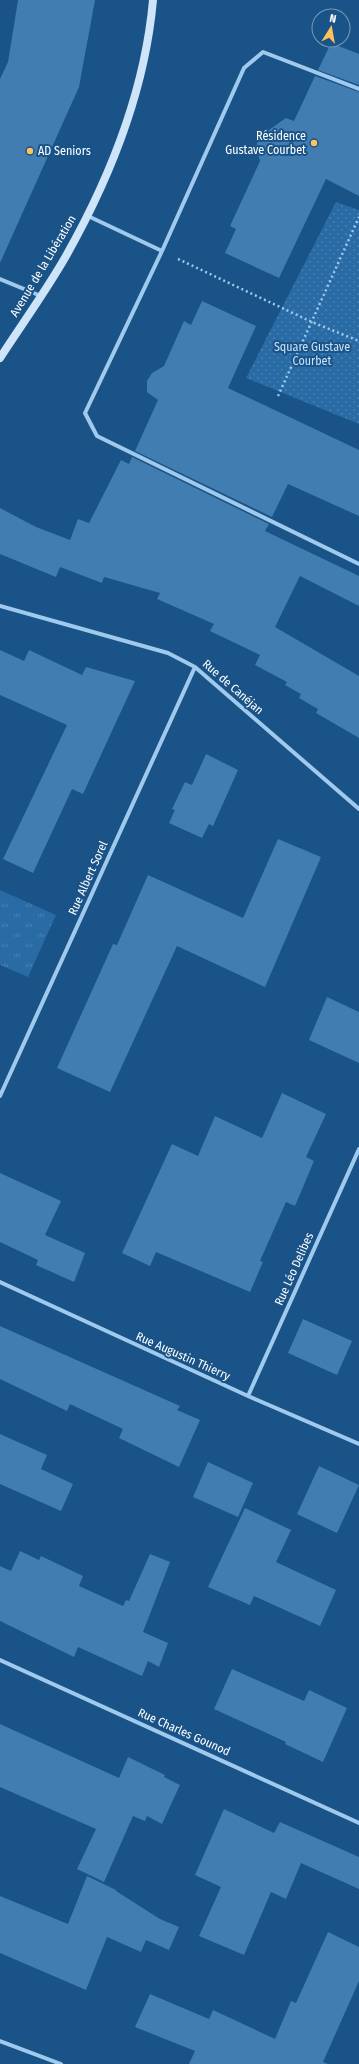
<svg xmlns="http://www.w3.org/2000/svg" width="359" height="2064" viewBox="0 0 359 2064" font-family="'Fira Sans Condensed',sans-serif">
	<style>
		.grass { fill: url(#grass-tufts) }
		.park { fill: url(#park-dots) }
		.building { fill: #417db1 }
		.lines { fill: none; stroke-linecap: round; stroke-linejoin: round }
		.path { stroke: #a0caed; stroke-width: 2.5; stroke-dasharray: 2 3; stroke-linecap: butt }
		.minor { stroke: #a0caed; stroke-width: 4 }
		.secondary { stroke: #cde4f9; stroke-width: 8 }
		.poi-dot { fill: #ffc15c; stroke: #195387; stroke-width: 1.5 }
		.labels { text-anchor: middle; dominant-baseline: central; stroke-width: 4; stroke-linejoin: round; paint-order: stroke }
		.poi-label { font-size: 12px; fill: #fff; stroke: #195387; text-anchor: end }
		.street-label { font-size: 12px; fill: #fff; stroke: #195387 }
		.park-label { font-size: 12px; fill: #c6e2f9; stroke: #195387 }
	</style>
	<defs>
		<pattern id="grass-tufts" width="24" height="20" patternUnits="userSpaceOnUse"><rect width="24" height="20" fill="#286ba5"/><path d="M3 7l-1-3M5 7V3M7 7l1-3M15 17l-1-3M17 17v-4M19 17l1-3" fill="none" stroke="#4881b2"/></pattern>
		<pattern id="park-dots" width="8" height="8" patternUnits="userSpaceOnUse"><rect width="8" height="8" fill="#286ba5"/><path d="M2 2h.1M6 6h.1" fill="none" stroke="#4881b2" stroke-width="1.8" stroke-linecap="round"/></pattern>
	</defs>
	<rect width="100%" height="100%" fill="#195387"/>
	<!-- grass -->
	<path class="grass" d="M0 890 56 915 28 977 0 965Z"/>
	<!-- park -->
	<path class="park" d="M336 202 359 210V424L246 378Z"/>
	<!-- building -->
	<path class="building" d="M18 0H95L79 87 0 263V79L8 62Z
		M331 43 359 54V85L318 70Z
		M315 76 359 92V196L326 179 279 278 225 253 236 229 230 226 260 161 256 147 259 137 286 118 294 121Z
		M202 301 256 326 228 388 359 450V516L288 484 272 517 135 451 158 400 147 392V381L152 373 164 366 184 321 191 325Z
		M132 457 269 524 265 531 359 576V606L300 576 275 627 359 676V738L316 713 318 709 299 698 301 694 285 685 287 682 255 665 260 655 210 631 214 624 157 599 160 593 104 577 102 583 60 567 56 577 0 554V508L36 527 70 540 78 519 89 523 121 460 129 464Z
		M0 650 24 661 29 650 82 675 86 667 135 681 83 794 72 789 33 873 3 859 67 725 0 695Z
		M206 754 238 770 213 826 209 824 202 838 169 823 175 810 172 809 185 782 192 785Z
		M278 839 321 857 265 987 177 946 110 1092 57 1068 113 944 117 945 148 875 243 918Z
		M327 997 359 1012V1063L309 1040Z
		M282 1093 326 1114 306 1157 314 1161 295 1206 286 1202 260 1261 263 1262 250 1292 156 1252 150 1266 122 1253 172 1144 198 1156 215 1116 262 1138Z
		M0 1173 61 1201 45 1235 85 1253 74 1282 36 1265 38 1260 0 1242Z
		M303 1319 352 1341 337 1375 288 1353Z
		M0 1326 180 1406 177 1410 200 1420 179 1467 119 1438 123 1429 70 1404 67 1411 0 1379Z
		M0 1434 47 1455 41 1469 73 1484 61 1511 0 1484Z
		M208 1462 253 1483 238 1517 193 1497Z
		M319 1466 359 1485 337 1533 297 1514Z
		M245 1508 291 1530 276 1562 336 1590 320 1626 254 1596 250 1605 208 1587Z
		M20 1551 39 1560 41 1556 83 1576 79 1586 123 1606 126 1600 129 1601 150 1554 170 1562 143 1632 168 1643 159 1667 148 1661 142 1676 78 1647 74 1657 0 1621V1566L11 1571Z
		M232 1669 304 1701 309 1690 347 1708 323 1762 285 1744 286 1742 214 1709Z
		M0 1724 119 1778 128 1757 165 1775 164 1777 180 1785 162 1824 147 1816 145 1821 133 1816 104 1882 77 1869 96 1829 0 1787Z
		M224 1809 274 1833 280 1822 359 1857V1889L301 1863 286 1899 271 1892 244 1955 199 1936 221 1887 195 1875Z
		M87 1876 116 1890V1891L160 1919 179 1927 169 1950 146 1940 141 1952 107 1937 86 1990 0 1953V1896L68 1924Z
		M328 1932 359 1947V1981L323 2062 328 2064H189L195 2051 135 2027 150 1994 209 2019 213 2010 275 2039 291 2001 296 2003Z"/>
	<g class="lines">
		<!-- path -->
		<path class="path" d="M178 259 312 322 359 341
			M278 396 359 217"/>
		<!-- minor -->
		<path class="minor" d="M359 89 263 52 244 68 162 251 85 413 97 436 359 564
			M88 216 162 251
			M0 279 41 296
			M0 606 168 653 195 667 359 809
			M0 1096 195 667
			M0 1282 248 1396 359 1444
			M248 1396 359 1149
			M0 1660 359 1823
			M0 2041 61 2064"/>
		<!-- secondary -->
		<path class="secondary" d="M0 358C22 324 46 291 66 256 110 178 145 91 153 0"/>
	</g>
	<!-- markers -->
	<g class="poi-dot">
		<circle cx="314" cy="143" r="4"/>
		<circle cx="30" cy="151" r="4"/>
	</g>
	<g class="labels">
		<!-- poi labels -->
		<g class="poi-label">
			<text x="306" y="136">Résidence<tspan x="306" dy="14">Gustave Courbet</tspan></text>
			<text x="38" y="151" text-anchor="start">AD Seniors</text>
		</g>
		<!-- street labels -->
		<g class="street-label">
			<text transform="translate(43 266) rotate(-59)">Avenue de la Libération</text>
			<text transform="translate(233 687) rotate(41)">Rue de Canéjan</text>
			<text transform="translate(88 878) rotate(-66)">Rue Albert Sorel</text>
			<text transform="translate(294 1269) rotate(-66)">Rue Léo Delibes</text>
			<text transform="translate(183 1356) rotate(24)">Rue Augustin Thierry</text>
			<text transform="translate(184 1732) rotate(24)">Rue Charles Gounod</text>
		</g>
		<!-- park labels -->
		<g class="park-label">
			<text x="312" y="347">Square Gustave<tspan x="312" dy="14">Courbet</tspan></text>
		</g>
	</g>
	<!-- north arrow -->
	<g transform="translate(331 28) rotate(11)"><circle r="19" fill="#195387" stroke="#7598b7"/>
	<path d="M0-3L7 15L0 10L-7 15Z" fill="#ffc15c"/>
	<text y="-6" font-size="11" font-weight="bold" text-anchor="middle" fill="#ffffff">N</text>
	</g>
</svg>
